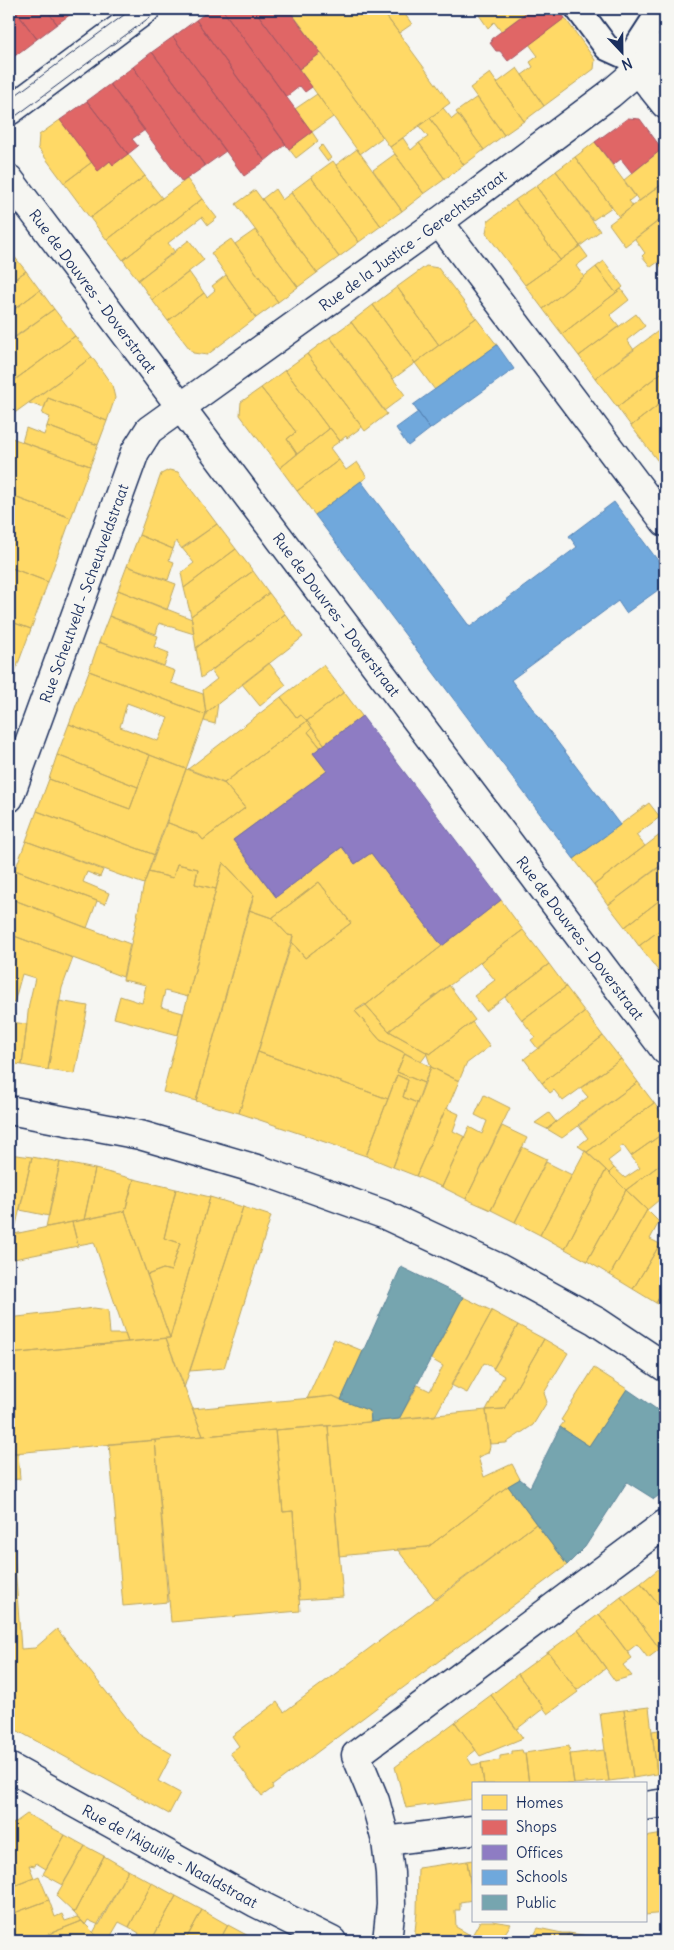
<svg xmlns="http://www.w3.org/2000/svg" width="674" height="1950" viewBox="0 0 674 1950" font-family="Delius,sans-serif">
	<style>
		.homes { fill: #ffd966; stroke: #bba664; fill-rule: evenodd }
		.shops { fill: #e06666; stroke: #a55664 }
		.offices { fill: #8e7cc3; stroke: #6c65a5 }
		.schools { fill: #6fa8dc; stroke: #5684b6 }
		.public { fill: #76a5af; stroke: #5b8297 }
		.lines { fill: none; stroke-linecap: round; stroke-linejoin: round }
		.pedestrian-casing { stroke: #1b2f5e; stroke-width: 28 }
		.minor-casing { stroke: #1b2f5e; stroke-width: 31 }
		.tertiary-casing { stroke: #1b2f5e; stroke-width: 31 }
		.pedestrian { stroke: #f6f6f2; stroke-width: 24 }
		.minor { stroke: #f6f6f2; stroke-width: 28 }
		.tertiary { stroke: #f6f6f2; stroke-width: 28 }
		.tram { stroke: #1b2f5e; stroke-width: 1 }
		.labels { text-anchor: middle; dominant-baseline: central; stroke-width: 5; stroke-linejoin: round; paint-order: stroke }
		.street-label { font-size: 15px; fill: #1b2f5e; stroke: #f6f6f2 }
	</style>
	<rect width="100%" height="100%" fill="#f6f6f2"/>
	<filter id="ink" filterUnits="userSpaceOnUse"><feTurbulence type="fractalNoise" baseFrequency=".02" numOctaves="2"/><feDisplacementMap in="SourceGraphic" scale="10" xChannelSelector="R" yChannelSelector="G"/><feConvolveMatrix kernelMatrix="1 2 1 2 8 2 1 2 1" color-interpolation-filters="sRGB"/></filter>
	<g filter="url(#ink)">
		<!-- homes -->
		<path class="homes" d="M296 9H381L450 103 390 147 291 12Z
			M387 9H401L412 24 399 33 383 12Z
			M482 9H531L501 31 494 22 488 28 477 12Z
			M565 18 595 60 594 69 544 106 522 75 533 67 530 62 538 56 529 44Z
			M321 53 383 137 360 154 299 69Z
			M517 68 544 106 524 121 497 83Z
			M490 73 524 121 504 135 470 88Z
			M317 94 333 117 312 132 295 109Z
			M477 97 504 135 484 150 456 112Z
			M443 108 452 119 458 114 484 150 464 165 430 118Z
			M430 118 464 165 445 179 419 143 428 137 419 126Z
			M60 120 92 162 64 183 38 148 39 135Z
			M312 132 318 141 296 158 289 149Z
			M403 138 411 150 419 143 445 179 424 194 390 147Z
			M595 142 635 196 629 201 633 206 619 217 575 157Z
			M322 145 331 158 327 161 318 149Z
			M357 149 402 211 381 226 336 165Z
			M662 149 665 153V182L639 201 624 180Z
			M128 154 145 176 90 218 64 183 92 162 98 171 110 161 113 165Z
			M395 154 424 194 402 211 373 170Z
			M575 157 612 207 593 220 556 171Z
			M333 161 381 226 359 242 311 177Z
			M556 171 600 231 580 246 536 186Z
			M145 176 162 198 107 240 90 218Z
			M311 177 359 242 339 257 291 192Z
			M187 179 202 199 123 260 107 240Z
			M665 182V216L625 246 609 224Z
			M536 186 580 246 560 260 515 200Z
			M275 189 282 200 291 193 339 257 317 273 262 199Z
			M255 190 317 273 298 287 236 204Z
			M202 199 217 218 208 225 202 217 168 243 175 252 138 280 123 260Z
			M515 200 560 260 525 285 486 233 488 221Z
			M665 216V257L651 267 642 256 645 253 635 239Z
			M255 230 298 287 278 302 235 244Z
			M231 239 278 302 256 318 211 253Z
			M189 240 204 260 152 300 138 280Z
			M580 246 588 257 576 266 584 277 543 309 525 285Z
			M9 250 26 271 9 283Z
			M665 257V272L658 262Z
			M604 261 623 287 616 293 596 267Z
			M426 266 438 268 476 318 439 345 397 287Z
			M596 267 616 293 562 334 543 309Z
			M26 271 40 290 9 313V283Z
			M189 272 204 293 168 321 152 300Z
			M226 275 256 318 207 355 193 353 168 321 204 293 207 297 215 290 212 286Z
			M397 287 439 345 415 363 373 305Z
			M621 289 629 300 610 315 619 326 579 356 562 334Z
			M40 290 54 309 9 342V313Z
			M373 305 415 363 393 379 351 322Z
			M54 309 75 336 9 384V341Z
			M636 314 645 326 627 340 634 350 595 378 579 356Z
			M476 318 497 345 435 390 415 363Z
			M351 322 405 395 384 411 330 337Z
			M665 326V370L617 407 595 378Z
			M75 336 92 357 9 417V384Z
			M330 337 387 414 365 431 307 354Z
			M307 354 362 427 347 438 346 436 340 441 330 428 329 429 285 370Z
			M92 357 112 385 115 398 107 421 48 398 44 408 29 403Z
			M285 370 329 429 297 454 287 439 296 432 261 388Z
			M665 370V400L631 426 617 407Z
			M261 388 296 432 287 439 297 454 280 468 240 415 241 402Z
			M48 398 107 421 98 445 47 426 50 417 42 414Z
			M665 400V467L664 469 631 426Z
			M47 426 98 445 90 466 22 442 26 428 44 435Z
			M330 428 340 441 330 448 339 460 297 491 280 468Z
			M9 437 90 466 71 518 9 495Z
			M339 460 346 470 357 462 367 477 315 515 297 491Z
			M169 470 178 472 217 524 182 549 176 541 173 549 139 535 161 474Z
			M9 495 71 518 48 582 9 567Z
			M217 524 236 549 184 588 181 573 194 563 182 548Z
			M139 535 173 549 169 560 174 562 168 580 127 566Z
			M236 549 253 571 191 616 184 588Z
			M127 566 176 584 167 610 118 590Z
			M9 567 48 582 31 629 9 621Z
			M253 571 269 593 196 648 191 616Z
			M118 590 192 619 194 634 159 623 156 634 109 616Z
			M269 593 285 614 201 678 196 648Z
			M285 614 303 637 206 713 203 690 217 679 211 671Z
			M109 616 158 636 154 647 169 653 164 666 99 642Z
			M9 621 31 629 9 688Z
			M99 642 175 671 171 683 203 694 206 715 89 671Z
			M269 663 286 685 260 706 242 684Z
			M323 665 344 692 307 721 301 715 297 718 281 697Z
			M89 671 206 715 186 769 69 724ZM127 703 168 718 158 741 120 727Z
			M344 692 362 716 325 745 307 721Z
			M281 697 297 718 301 715 307 721 224 783 188 769Z
			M218 703 215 724 204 721 206 713Z
			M307 721 312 728 308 732 321 748 313 753 327 771 233 840 276 897 342 847 355 864 371 853 442 946 366 1005 355 1011 380 1040 405 1053 397 1072 424 1083 417 1103 403 1097 408 1080 397 1075 388 1099 258 1052 292 942 305 958 351 923 319 882 272 918 249 910 254 895 223 862 216 889 195 884 198 869 177 864 173 878 148 872 166 822 199 835 203 840 245 808 224 783Z
			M69 724 150 755 138 787 57 755Z
			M312 728 325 745 321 748 308 732Z
			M57 755 138 787 130 809 49 779Z
			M150 755 186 769 155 855 37 811 49 779 130 809Z
			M186 769 225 784 245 808 203 840 199 835 166 822Z
			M649 803 660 817 636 835 645 846 594 885 574 859Z
			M37 811 155 855 144 884 26 841Z
			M665 831V862L608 905 594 885Z
			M26 841 103 870 100 877 87 872 83 882 109 893 105 904 15 870Z
			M223 862 254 895 196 1101 163 1092Z
			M665 863V896L625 927 608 905Z
			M177 864 198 869 195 884 216 889 188 997 165 991 161 1007 183 1013 178 1035 114 1018 120 996 142 1003 146 985 123 980 144 884 148 872 173 878Z
			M15 870 97 901 87 928 9 898V887Z
			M319 882 351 923 305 958 292 942 293 936 288 935 272 918Z
			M665 896V926L639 946 625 927Z
			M9 898 130 944 123 977 9 934Z
			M501 900 523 930 389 1031 366 1005Z
			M249 910 272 918 288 935 293 936 239 1113 196 1101Z
			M665 926V975L663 977 639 946Z
			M523 930 549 964 486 1011 474 996 495 980 480 962Z
			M9 934 73 958 62 988 48 1070 22 1065 29 1004 35 978 22 974 14 1003 9 1002Z
			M549 964 566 987 522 1020 505 997Z
			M449 985 475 1020 430 1054 389 1031Z
			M566 987 585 1012 538 1049 531 1040 535 1037 522 1020Z
			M59 1001 88 1006 75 1074 48 1070Z
			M365 1004 389 1031 426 1052 427 1054 421 1062 380 1040 355 1011Z
			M585 1012 603 1036 542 1083 524 1059Z
			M9 1022 27 1024 22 1065 9 1063Z
			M472 1022 490 1046 466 1064 459 1081 431 1067 426 1052 430 1054Z
			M603 1036 621 1059 563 1101 554 1090 550 1093 542 1083Z
			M258 1052 388 1099 366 1156 239 1113Z
			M405 1053 431 1067 424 1083 397 1072Z
			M621 1059 638 1082 562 1138 547 1129 588 1097 580 1088Z
			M431 1067 459 1081 447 1109 446 1108 416 1176 393 1167Z
			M397 1075 408 1080 403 1097 417 1103 393 1167 366 1156Z
			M638 1082 654 1103 587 1152 578 1146 588 1138 578 1125Z
			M484 1095 510 1108 466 1199 442 1187 469 1127 482 1134 487 1121 475 1115Z
			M654 1103 665 1118V1132L631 1156 623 1145 619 1148 621 1151 608 1161 614 1168 609 1173 587 1152Z
			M446 1108 459 1114 453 1131 465 1137 442 1187 416 1176Z
			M549 1113 556 1122 547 1129 535 1123Z
			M502 1126 527 1138 491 1210 466 1199Z
			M665 1132V1161L626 1190 609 1173 614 1168 625 1178 640 1168 631 1156Z
			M522 1147 547 1159 515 1222 491 1210Z
			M585 1151 606 1170 565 1249 540 1235Z
			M9 1154 32 1157 16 1225 9 1224Z
			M32 1157 60 1162 49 1216 20 1210Z
			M665 1161V1195L647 1210 626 1190Z
			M60 1162 95 1169 84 1220 46 1227Z
			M546 1162 572 1175 540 1235 515 1222Z
			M95 1169 134 1179 125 1211 84 1220Z
			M606 1170 626 1190 587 1261 565 1249Z
			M134 1179 176 1189 164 1238 180 1243 171 1271 163 1269 147 1275 125 1211Z
			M176 1189 210 1197 170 1338 147 1275 163 1269 171 1271 180 1243 164 1238Z
			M626 1190 647 1210 610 1275 587 1261Z
			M210 1197 243 1207 184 1388 166 1338H170Z
			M243 1207 271 1216 224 1368 190 1371Z
			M647 1210 659 1222 650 1239 660 1244 633 1289 610 1275Z
			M125 1211 131 1229 170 1338 128 1342 94 1242 78 1245 72 1222Z
			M72 1222 78 1246 9 1260V1235Z
			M665 1236V1287L656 1303 633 1289Z
			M665 1287V1309L656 1303Z
			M463 1297 492 1311 435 1416 399 1419 418 1385 430 1391 443 1366 431 1359Z
			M94 1308 108 1310 110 1334H125L128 1342 9 1354V1318Z
			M492 1311 518 1325 494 1368 484 1363 467 1393 451 1385Z
			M518 1325 544 1339 504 1409 486 1410 504 1376 493 1369Z
			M166 1338 203 1436 14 1453 12 1427H9V1354Z
			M334 1339 363 1351 341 1400 333 1396 307 1399Z
			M544 1339 568 1353 544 1393 547 1402 533 1425 506 1443 490 1444 486 1410 504 1409Z
			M594 1368 627 1389 589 1446 560 1427 564 1422 561 1420Z
			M333 1396 370 1411 371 1422 203 1436 192 1409Z
			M486 1410 490 1447 488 1453 478 1457 484 1477 512 1464 520 1479 508 1486 428 1547 339 1556 328 1426Z
			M328 1426 343 1597 299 1600 293 1511 283 1512 275 1430Z
			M9 1427H12L14 1453H9Z
			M275 1430 283 1512 293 1511 300 1611 171 1622 155 1440Z
			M155 1440 168 1602 123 1606 109 1444Z
			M9 1453H18L20 1479 9 1480Z
			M9 1480 21 1649 35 1648 57 1629 140 1735 172 1754 158 1781 180 1793 169 1814 9 1726Z
			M508 1486 536 1524 436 1600 397 1549 428 1547Z
			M536 1524 567 1565 272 1786 273 1788 262 1796 230 1753 239 1746 232 1736 277 1702 284 1712Z
			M661 1567 665 1573V1613L641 1583Z
			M641 1583 665 1613V1650L662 1652 621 1597Z
			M621 1597 660 1649 648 1658 637 1644 627 1652 599 1614Z
			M599 1614 632 1658 623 1665 632 1676 615 1681 578 1630Z
			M578 1630 606 1668 577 1690 548 1652Z
			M548 1652 578 1692 548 1714 518 1674Z
			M518 1674 544 1708 517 1729 491 1695Z
			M491 1695 523 1738 480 1756 455 1722Z
			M649 1707 657 1774 633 1778 624 1710Z
			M624 1710 633 1778 609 1781 600 1713Z
			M455 1722 476 1750 467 1757 472 1765 481 1763 484 1784H473V1799L406 1808 395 1767Z
			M665 1729V1773L657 1774 652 1731Z
			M569 1746 574 1784H529L525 1753Z
			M522 1750 523 1753H525L529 1784H484L481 1763 500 1760V1756L512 1754V1751Z
			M604 1750 609 1781 574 1784 570 1754Z
			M27 1814 65 1835 46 1869 36 1863 35 1866 29 1865 34 1878 9 1888V1827Z
			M663 1834 665 1851V1913L645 1915V1837Z
			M65 1835 85 1846 63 1885 43 1874Z
			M85 1846 104 1856 74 1913 56 1896Z
			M104 1856 128 1870 99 1925 88 1920 85 1925 74 1913Z
			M473 1860V1900L467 1861Z
			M467 1861 473 1900 460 1902V1910H455L456 1927 472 1936 469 1941H414L417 1912 418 1868Z
			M128 1870 152 1883 129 1927 119 1922 108 1941H102L93 1933Z
			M39 1876 49 1900 9 1915V1888Z
			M152 1883 176 1896 151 1941H135L139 1933 129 1927Z
			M176 1896 202 1910 185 1941H151Z
			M49 1900 55 1917 62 1914 65 1921 77 1917 82 1921 31 1941H17L9 1921V1915Z
			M202 1910 228 1925 219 1941H185Z
			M82 1921 97 1936 85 1941H31Z
			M480 1921H493L511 1924 500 1941H469Z
			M228 1925 254 1939 253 1941H219Z
			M538 1928 562 1933H569L565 1941H531Z
			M569 1933 588 1936 598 1938 596 1941H565Z
			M519 1935 531 1941H515Z"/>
		<!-- shops -->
		<path class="shops" d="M9 9H14L37 39 16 55 9 44Z
			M14 9H46L57 24 37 39Z
			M46 9H78L57 24Z
			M211 9H222L312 132 289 149 196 20Z
			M222 9H254L312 87 305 92 300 86 286 97Z
			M254 9H288L321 53 299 69Z
			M531 9H558L565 18 508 61 500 51H496L490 43 492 42 491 39Z
			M196 20 286 144 265 161 173 37Z
			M173 37 265 161 244 176 152 52Z
			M9 44 16 55 9 60Z
			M152 52 226 151 205 166 133 67Z
			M133 67 205 166 182 182 110 84Z
			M110 84 145 130 132 139 138 146 128 154 87 101Z
			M87 101 128 154 113 165 110 161 98 171 60 120Z
			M628 118 640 119 662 149 632 173 621 159 613 165 595 142Z"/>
		<!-- offices -->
		<path class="offices" d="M362 716 501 900 442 946 371 853 355 864 342 847 276 897 233 840 327 771 313 753Z"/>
		<!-- schools -->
		<path class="schools" d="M497 345 514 369 430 429 413 405Z
			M418 412 430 429 408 446 396 428Z
			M361 481 470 627 577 547 569 536 614 502 665 570V585L626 613 618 601 511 680 620 825 574 859 315 515Z"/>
		<!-- public -->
		<path class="public" d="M401 1267 463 1297 399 1419 371 1422 370 1411 341 1400Z
			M627 1389 665 1415V1491L654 1499 627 1482 585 1547 567 1565 508 1486 520 1479 530 1487 560 1427 589 1446Z"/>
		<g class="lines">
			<!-- pedestrian casing -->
			<g class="pedestrian-casing">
				<path id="pedestrian" d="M578 9 607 48 629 58 653 21 659 9"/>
			</g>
			<!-- minor casing -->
			<g class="minor-casing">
				<g id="minor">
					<path d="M638 70 665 104"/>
					<path d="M439 222 665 522"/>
					<path id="s1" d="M9 798 135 452 149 430 439 222 610 94 665 47"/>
					<path id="s2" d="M9 1767 256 1903 332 1941"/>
					<path d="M645 1806 665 1803"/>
					<path d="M386 1841 473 1830"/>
					<path d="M387 1941 391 1905 390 1873 386 1841 375 1801 356 1755 665 1524"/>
				</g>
			</g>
			<!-- tertiary casing -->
			<g class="tertiary-casing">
				<g id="tertiary">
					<path d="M9 111 146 9"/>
					<path id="s3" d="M9 179 665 1050"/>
					<path d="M9 1110 140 1135 260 1170 383 1214 499 1268 596 1321 665 1367"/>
				</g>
			</g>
			<!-- pedestrian -->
			<use href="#pedestrian" class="pedestrian"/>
			<!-- minor -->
			<use href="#minor" class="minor"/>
			<!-- tertiary -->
			<use href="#tertiary" class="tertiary"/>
			<!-- tram -->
			<path class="tram" d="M9 100 132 9
				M9 121 161 9"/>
		</g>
	</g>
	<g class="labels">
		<!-- street labels -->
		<g class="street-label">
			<text stroke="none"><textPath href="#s1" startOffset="719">Rue de la Justice - Gerechtsstraat</textPath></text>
			<text stroke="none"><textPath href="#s3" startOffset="140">Rue de Douvres - Doverstraat</textPath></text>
			<text stroke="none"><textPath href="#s1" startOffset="218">Rue Scheutveld - Scheutveldstraat</textPath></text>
			<text stroke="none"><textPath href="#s3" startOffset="545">Rue de Douvres - Doverstraat</textPath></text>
			<text stroke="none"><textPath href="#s3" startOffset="950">Rue de Douvres - Doverstraat</textPath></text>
			<text stroke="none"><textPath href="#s2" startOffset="184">Rue de l'Aiguille - Naaldstraat</textPath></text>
		</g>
	</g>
	<!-- margin -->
	<rect width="674" height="1950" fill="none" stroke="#f6f6f2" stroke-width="30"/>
	<rect x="15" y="15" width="644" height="1920" fill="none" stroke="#1b2f5e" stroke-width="2" filter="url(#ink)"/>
	<!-- legend -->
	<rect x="472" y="1782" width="175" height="140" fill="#f6f6f2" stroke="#9ea6b7"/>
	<rect x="482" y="1795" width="25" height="15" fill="#ffd966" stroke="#9ea6b7"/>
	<text x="516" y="1808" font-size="15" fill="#1b2f5e">Homes</text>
	<rect x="482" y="1820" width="25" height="15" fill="#e06666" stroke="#9ea6b7"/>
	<text x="516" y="1832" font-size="15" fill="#1b2f5e">Shops</text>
	<rect x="482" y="1845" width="25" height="15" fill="#8e7cc3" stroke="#9ea6b7"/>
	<text x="516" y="1858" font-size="15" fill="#1b2f5e">Offices</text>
	<rect x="482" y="1870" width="25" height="15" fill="#6fa8dc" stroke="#9ea6b7"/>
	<text x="516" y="1882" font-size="15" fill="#1b2f5e">Schools</text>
	<rect x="482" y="1895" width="25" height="15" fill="#76a5af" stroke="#9ea6b7"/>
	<text x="516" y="1908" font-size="15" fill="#1b2f5e">Public</text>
	<!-- north arrow -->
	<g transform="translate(622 52) rotate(158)" stroke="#f6f6f2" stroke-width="4" paint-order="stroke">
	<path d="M0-4L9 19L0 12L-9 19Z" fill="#1b2f5e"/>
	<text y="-8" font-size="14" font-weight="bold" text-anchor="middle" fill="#1b2f5e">N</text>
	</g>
</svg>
